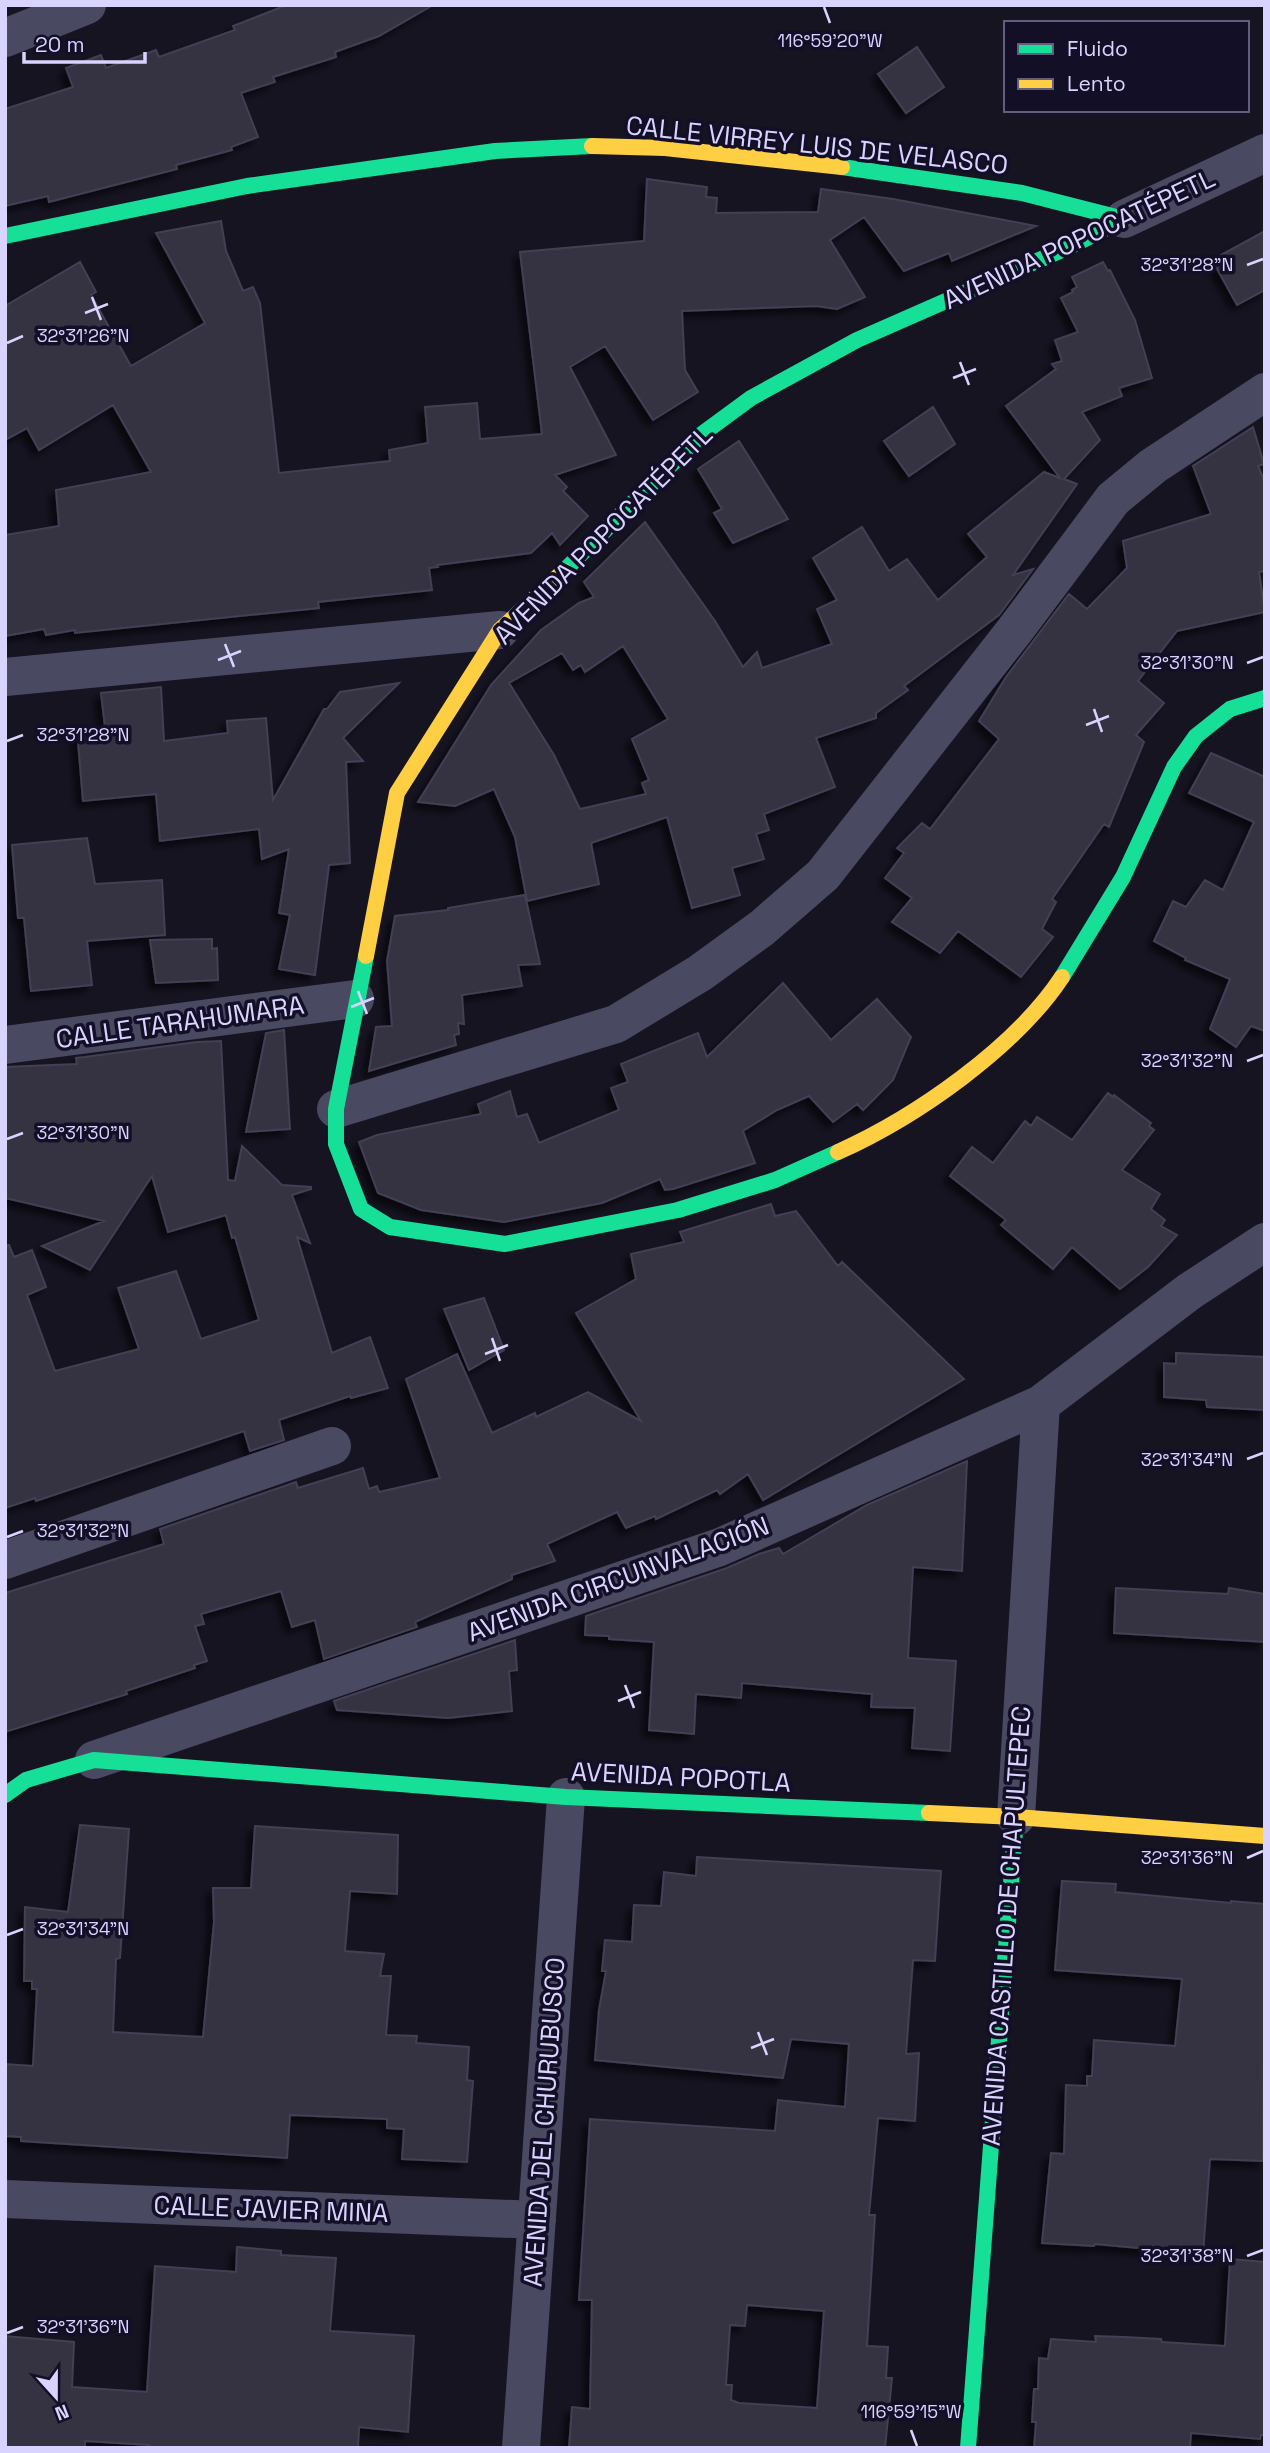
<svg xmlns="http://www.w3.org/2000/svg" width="1270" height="2453" viewBox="0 0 1270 2453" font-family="'Space Grotesk',sans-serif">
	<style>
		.building { fill: #343243; stroke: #433f54; stroke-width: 2; fill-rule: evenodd; filter: url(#shadow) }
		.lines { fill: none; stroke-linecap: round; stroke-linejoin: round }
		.street { stroke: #4a4962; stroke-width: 38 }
		.fast { stroke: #16e098; stroke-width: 16 }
		.slow { stroke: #ffcf43; stroke-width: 16 }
		.ticks { fill: none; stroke: #d9d4ff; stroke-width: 2.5 }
		.labels { text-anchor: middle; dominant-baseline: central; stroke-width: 7; stroke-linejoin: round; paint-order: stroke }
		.street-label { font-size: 26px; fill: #d9d4ff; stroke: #130f26 }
		.ticks-label { font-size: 18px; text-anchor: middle; fill: #d9d4ff; stroke: #130f26; stroke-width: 7; stroke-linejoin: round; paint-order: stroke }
	</style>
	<defs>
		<filter id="shadow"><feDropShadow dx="-6" dy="6" stdDeviation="3.5" flood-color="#0009"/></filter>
	</defs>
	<rect width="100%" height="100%" fill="#161421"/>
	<!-- building -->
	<path class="building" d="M287 5H433L379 36 335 52 336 57 273 77 275 82 241 93 258 137 231 147 232 150 176 165 177 169 49 202 48 196 5 206V109L73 87 66 68 101 55 106 68 156 50 159 57 235 30 233 26Z
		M917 47 944 87 906 113 878 74Z
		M647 179 707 187 706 197 717 198 716 213 818 212 821 189 893 199 1036 226 952 261 949 253 904 271 864 217 830 240 865 297 837 309 816 306 682 311 685 370 698 392 653 420 605 346 570 367 616 455 555 475 567 487 563 491 588 516 560 545 552 533 531 553 437 565 438 567 429 568 432 590 318 602 319 608 75 633V630L46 635 44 629 5 636V535L59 526 56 490 151 472 113 405 39 450 27 428 5 440V306L80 262 96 292 91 295 131 366 205 323 156 233 221 221 226 251 243 291 253 287 260 303 279 473 390 461 389 450 428 443 425 407 477 403 480 439 542 434 520 252 644 241Z
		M1265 231V290L1237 305 1212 260Z
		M1103 262 1108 271 1110 270 1135 320 1152 378 1119 388 1122 396 1082 412 1100 440 1064 479 1077 484 1013 575 1033 569 999 615 904 686 908 690 876 713V718L816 738 835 787 764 814 769 830 756 834 764 859 732 868 740 895 692 908 667 817 591 843 599 884 527 901 515 837 494 789 455 806 418 802 491 685 541 630 579 603 594 597 584 582 645 522 715 621 743 667 757 652 762 668 832 644 817 609 837 600 813 558 862 527 889 571 907 559 938 600 987 557 968 534 1044 472 1060 478 1006 406 1056 369 1052 364 1062 361 1055 340 1078 332 1061 298 1073 292 1072 290 1077 287 1072 277ZM623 646 668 719 632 739 649 780 642 783 646 794 580 809 554 755 509 683 562 653 573 670 581 665 585 672Z
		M933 407 955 444 909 476 884 441Z
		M1253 427 1264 464 1258 466 1265 482V571L1259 572 1265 612 1177 631 1138 681 1164 703 1136 735 1144 742 1109 827 1104 824 1052 899 1056 902 1042 929 1053 937 1021 977 958 931 940 953 892 922 912 898 885 878 904 853 897 848 922 823 930 829 999 739 979 721 1006 677 1069 594 1087 609 1127 568 1123 541 1211 514 1193 466Z
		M739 441 788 519 733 543 714 513 722 509 698 469Z
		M399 683 343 738 363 761 346 762 350 863 329 865 315 975 279 969 290 915 279 913 289 849 262 859 259 829 160 841 156 794 83 801 77 730 105 727 101 693 161 687 164 741 228 733 227 721 266 718 273 800 324 709H327L340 692Z
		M1211 753 1265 777V1031L1251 1026 1236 1047 1210 1029 1230 979 1185 960 1186 958 1154 941 1173 901 1186 907 1205 880 1223 890 1254 822 1189 793Z
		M87 838 95 884 162 880 165 935 87 941 92 985 31 991 24 918H18L12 845Z
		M525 895 540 964 518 965 522 986 462 995 464 1024 458 1023 459 1034 454 1035 456 1045 369 1071 376 1027 392 1026 387 961 395 916 448 910V908Z
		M212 939V949L217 948 218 980 156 983 150 940Z
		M783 983 831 1040 877 999 911 1037 893 1080 863 1110 857 1104 833 1122 809 1096 777 1110 743 1131 755 1163 673 1189 665 1190 660 1179 602 1203 504 1222 421 1210 378 1193 359 1142 377 1135 481 1114 478 1104 510 1091 517 1117 527 1114 539 1143 619 1110 611 1088 628 1082 621 1064 698 1033 707 1057Z
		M284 1030 290 1129 246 1132 266 1033Z
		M221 1041 228 1180 235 1181 242 1146 282 1185 311 1187V1189L292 1195 310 1243 297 1237 332 1353 370 1337 388 1388 351 1398 350 1396 279 1420 284 1440 250 1451 244 1431 36 1501 35 1498 5 1508V1246L9 1245 14 1257 32 1250 46 1287 27 1295 55 1371 139 1349 118 1288 176 1271 201 1339 259 1320 235 1237 232 1238 226 1215 168 1232 152 1176 90 1270 42 1246 104 1221 5 1198V1067L77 1064 76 1058 85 1057 197 1042Z
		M1108 1093 1113 1097 1114 1095 1151 1123 1149 1126 1154 1130 1122 1170 1160 1194 1151 1209 1165 1220 1161 1226 1177 1235 1148 1267 1120 1289 1072 1247 1053 1269 1001 1225 1006 1220 950 1176 972 1147 993 1163 1025 1121 1031 1126 1037 1117 1072 1140Z
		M771 1204 775 1216 796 1211 838 1266 842 1262 964 1379 763 1500 748 1474 720 1494 717 1490 656 1519 655 1516 626 1528 617 1512 547 1544 555 1561 512 1575V1579L415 1622 417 1627 324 1659 315 1620 292 1627 281 1591 201 1614 204 1624 195 1626 207 1661 194 1665 195 1668 126 1691 127 1694 5 1732V1593L164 1544 160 1529 296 1482 298 1488 363 1468 369 1489 377 1486 379 1492 440 1478 406 1379 457 1354 492 1433 535 1413 536 1417 588 1392 641 1421 576 1313 636 1279 631 1254 684 1242 680 1232Z
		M484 1298 504 1350 469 1370 444 1309Z
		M1176 1353 1265 1357V1410L1207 1407 1206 1400 1164 1397V1363L1176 1364Z
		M967 1461 962 1571 913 1567 908 1658 956 1661 950 1751 912 1748 915 1708 871 1707 872 1694 742 1683 741 1698 696 1694 694 1734 649 1730 654 1642 609 1639V1636L585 1635 586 1616 727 1568 759 1554 779 1548 783 1554 867 1505Z
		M1116 1588 1228 1594 1229 1588 1265 1594V1642L1114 1633Z
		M515 1640 517 1670 509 1671 512 1711 448 1718 337 1710 334 1701Z
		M80 1825 129 1829 120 1958 116 1959 113 2032 203 2037 214 1922 213 1888H251L255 1826 398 1835 397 1894 350 1891 345 1951 384 1954 380 1976H391L386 2035 417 2036 416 2043 469 2047 467 2080 473 2081 467 2162 402 2159 404 2129 387 2128V2119L290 2115 287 2158 21 2141V2137L5 2136V2064L33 2066 37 1989H32V1981H24L25 1907 68 1912Z
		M697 1857 941 1871 935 1961 913 1960 906 2054 919 2053 915 2121 878 2118 869 2215H875L867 2346 888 2347 886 2378H892L885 2448H569L572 2407 590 2409 592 2300H579L590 2119 775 2131 778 2100 845 2107 849 2044 791 2039 783 2078 595 2060 599 2010 606 1971H602L605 1940 632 1942 634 1905 661 1906 664 1872 696 1876ZM747 2305 824 2311 817 2408 739 2403 731 2400 732 2385H726L730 2325 745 2326Z
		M1062 1881 1116 1884 1115 1892 1231 1903V1901L1265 1904 1263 2161 1210 2159 1203 2254 1095 2244 1094 2246 1042 2243 1051 2153 1064 2154 1066 2085 1087 2086V2076H1092L1094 2040 1175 2046 1182 1979 1055 1970Z
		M237 2247 281 2251V2255L336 2258 330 2331 414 2336 408 2432 359 2427 358 2448H149V2445L85 2441V2448H5V2336L74 2342 72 2387 147 2392 155 2266 236 2272Z
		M1230 2259 1265 2262V2435H1261L1260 2439 1191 2433 1190 2448H1034L1036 2422H1032L1034 2389H1038L1039 2358 1048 2359 1051 2339 1096 2342 1095 2336 1124 2337 1161 2339 1162 2342 1225 2346Z"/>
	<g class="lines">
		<!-- street -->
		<path class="street" d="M5 38 87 5
			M1124 219 1265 153
			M5 677 500 630
			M5 1045 355 999
			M336 1109 616 1024 700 973 762 928 823 875 1015 630 1113 499 1153 466 1265 392
			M5 1560 332 1446
			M94 1760 720 1547 1041 1404 1190 1291 1265 1242
			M1016 1817 1041 1404
			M5 2199 537 2220
			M521 2448 566 1797"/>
		<!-- fast -->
		<path class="fast" d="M842 167 1022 193 1124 219
			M5 236 247 186 495 151 592 146
			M564 571 702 434 751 398 857 340 1071 246 1124 219
			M366 956 336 1109V1144L361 1209 390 1227 505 1244 678 1210 775 1180 838 1152
			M1062 977 1123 877 1174 767 1196 736 1230 709 1265 698
			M5 1795 26 1780 94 1760 566 1797 929 1813
			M968 2448 1016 1817"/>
		<!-- slow -->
		<path class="slow" d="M592 146 665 148 842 167
			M366 956 397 793 500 630 564 571
			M838 1152C916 1117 1015 1048 1062 977
			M929 1813 1016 1817 1265 1836"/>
	</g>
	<!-- ticks -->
	<path class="ticks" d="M824 7 830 23M1247 265 1263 259M92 297 101 320M85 313 108 304M7 343 23 336M960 362 969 385M953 378 976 369M225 644 234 667M218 660 241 651M1247 663 1263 657M1094 709 1102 732M1086 725 1109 716M7 741 23 735M358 991 367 1014M351 1007 374 998M1247 1061 1263 1055M7 1139 23 1133M492 1338 500 1361M485 1354 508 1345M1247 1459 1263 1453M7 1537 23 1531M625 1685 634 1708M618 1701 641 1692M1247 1858 1263 1851M7 1935 23 1929M758 2032 767 2055M751 2048 774 2039M1247 2256 1263 2250M7 2333 23 2327M911 2430 917 2446"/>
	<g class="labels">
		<!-- street labels -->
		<g class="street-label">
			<text transform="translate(817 145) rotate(6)">CALLE VIRREY LUIS DE VELASCO</text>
			<text transform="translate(1079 239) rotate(-25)">AVENIDA POPOCATÉPETL</text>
			<text transform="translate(603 535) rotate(-45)">AVENIDA POPOCATÉPETL</text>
			<text transform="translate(180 1022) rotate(-8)">CALLE TARAHUMARA</text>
			<text transform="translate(618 1579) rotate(-20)">AVENIDA CIRCUNVALACIÓN</text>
			<text transform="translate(681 1777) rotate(3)">AVENIDA POPOTLA</text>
			<text transform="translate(1006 1926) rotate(-86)">AVENIDA CASTILLO DE CHAPULTEPEC</text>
			<text transform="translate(544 2122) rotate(-86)">AVENIDA DEL CHURUBUSCO</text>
			<text transform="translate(271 2209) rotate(2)">CALLE JAVIER MINA</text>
		</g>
	</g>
	<g class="ticks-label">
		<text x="830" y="47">116°59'20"W</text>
		<text x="1187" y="271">32°31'28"N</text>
		<text x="83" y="342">32°31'26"N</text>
		<text x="1187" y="669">32°31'30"N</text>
		<text x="83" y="741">32°31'28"N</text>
		<text x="1187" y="1067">32°31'32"N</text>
		<text x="83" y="1139">32°31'30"N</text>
		<text x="1187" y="1466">32°31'34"N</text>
		<text x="83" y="1537">32°31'32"N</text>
		<text x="1187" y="1864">32°31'36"N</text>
		<text x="83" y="1935">32°31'34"N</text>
		<text x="1187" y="2262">32°31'38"N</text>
		<text x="83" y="2333">32°31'36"N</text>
		<text x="911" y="2418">116°59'15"W</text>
	</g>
	<!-- border -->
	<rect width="1270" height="2453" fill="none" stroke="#d9d4ff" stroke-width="14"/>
	<!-- legend -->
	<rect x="1004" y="21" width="245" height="91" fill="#130f26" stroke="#625e7d" stroke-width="2"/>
	<rect x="1018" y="44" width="35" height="10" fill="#16e098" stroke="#625e7d" stroke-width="2"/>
	<text x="1067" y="56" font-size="21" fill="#d9d4ff">Fluido</text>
	<rect x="1018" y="79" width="35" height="10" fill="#ffcf43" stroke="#625e7d" stroke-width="2"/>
	<text x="1067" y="91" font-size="21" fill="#d9d4ff">Lento</text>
	<!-- north arrow -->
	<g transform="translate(56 2397) rotate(159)" stroke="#130f26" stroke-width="5" paint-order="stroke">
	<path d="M0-5L12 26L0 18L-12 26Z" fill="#d9d4ff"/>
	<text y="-10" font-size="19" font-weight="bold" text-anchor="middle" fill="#d9d4ff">N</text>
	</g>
	<!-- scale -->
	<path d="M24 52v10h121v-10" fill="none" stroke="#d9d4ff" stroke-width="3.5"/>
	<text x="35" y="52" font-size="21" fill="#d9d4ff" stroke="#130f26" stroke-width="5" paint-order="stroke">20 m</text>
</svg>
